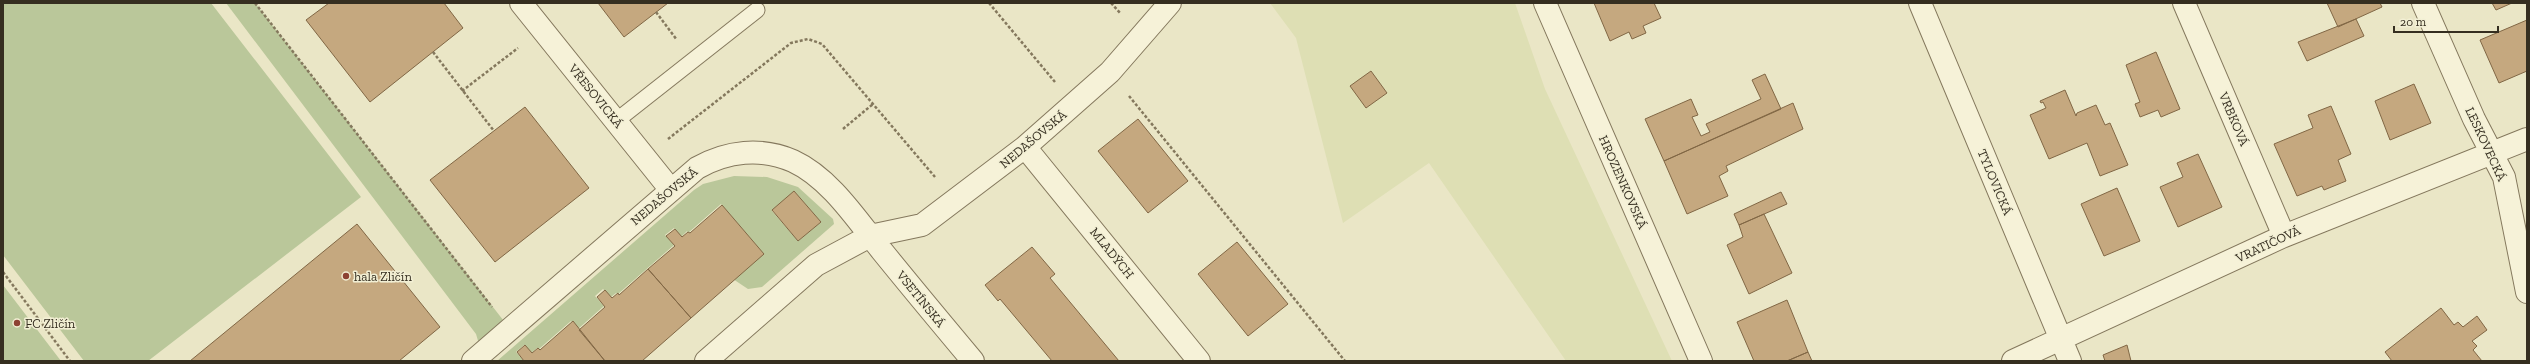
<svg xmlns="http://www.w3.org/2000/svg" width="2530" height="364" viewBox="0 0 2530 364" font-family="'Zilla Slab',serif">
	<style>
		.farmland { fill: #dedfb4; fill-rule: evenodd }
		.green { fill: #bac79a; fill-rule: evenodd }
		.building { fill: #c5a87f; stroke: #816745 }
		.lines { fill: none; stroke-linecap: round; stroke-linejoin: round }
		.service-casing { stroke: #84785d; stroke-width: 17 }
		.minor-casing { stroke: #84785d; stroke-width: 24 }
		.tertiary-casing { stroke: #84785d; stroke-width: 24 }
		.path { stroke: #84785d; stroke-width: 2.5; stroke-dasharray: 3 2; stroke-linecap: butt }
		.service { stroke: #f6f2d8; stroke-width: 15 }
		.minor { stroke: #f6f2d8; stroke-width: 22 }
		.tertiary { stroke: #f6f2d8; stroke-width: 22 }
		.poi-dot { fill: #8d4232; stroke: #f2efd4; stroke-width: 1.5 }
		.labels { text-anchor: middle; dominant-baseline: central; stroke-width: 3; stroke-linejoin: round; paint-order: stroke }
		.street-label { font-size: 13px; fill: #352e20; stroke: #f2efd4 }
		.poi-label { font-size: 13px; fill: #352e20; stroke: #f2efd4; text-anchor: start }
	</style>
	<rect width="100%" height="100%" fill="#eae6c6"/>
	<!-- farmland -->
	<path class="farmland" d="M1270 3H1515L1545 89 1672 361H1566L1429 163 1343 223 1296 38ZM1371 71 1387 93 1366 108 1351 86Z"/>
	<!-- green -->
	<path class="green" d="M3 3H211L361 197 148 361H84L3 255Z
		M226 3H255L507 325 482 354 476 334Z
		M734 176 767 177 798 187 833 219 834 224 762 287 748 289 733 279 763 253 721 204 688 233 687 231 681 237 674 228 665 235 674 245 618 294 616 293 611 297 603 289 595 296 604 306 578 329 571 321 539 349 537 348 531 353 524 345 516 352 524 361H497L694 190 703 184ZM794 191 821 222 798 241 772 211Z
		M3 285 61 361H3Z"/>
	<!-- building -->
	<path class="building" d="M329 3H444L463 28 370 102 306 20Z
		M598 3H668L624 37Z
		M1594 3H1654L1661 18 1643 26 1646 33 1632 39 1629 32 1610 41Z
		M2327 3H2380L2382 7 2338 27Z
		M2492 3H2512L2496 10Z
		M2356 19 2364 36 2307 61 2298 42Z
		M2527 20V71L2499 83 2480 40Z
		M2156 52 2180 109 2161 117 2158 110 2140 117 2135 104 2140 102 2126 65Z
		M1371 71 1387 93 1366 108 1350 86Z
		M1765 74 1781 109 1664 161 1645 119 1691 99 1698 115 1692 117 1701 136 1710 132 1706 124 1761 99 1752 80Z
		M2414 84 2431 123 2390 140 2375 101Z
		M2065 90 2076 116 2077 113 2096 105 2105 125 2110 123 2128 165 2100 176 2087 143 2049 159 2030 115 2046 108 2043 102 2041 103 2040 101Z
		M1793 103 1803 129 1726 166 1728 171 1719 176 1728 196 1687 214 1664 161Z
		M2331 106 2351 154 2338 160 2346 181 2324 190 2322 186 2297 196 2274 144 2313 128 2308 115Z
		M525 107 589 188 495 262 430 180Z
		M1138 119 1188 181 1148 213 1098 151Z
		M2198 154 2222 207 2178 227 2160 187 2183 177 2177 163Z
		M2117 188 2140 241 2104 256 2081 204Z
		M794 191 821 222 798 241 772 210Z
		M1781 192 1787 204 1739 225 1734 214Z
		M722 205 764 254 691 318 648 269 675 246 666 236 675 229 682 237 688 232 690 233Z
		M1764 214 1792 273 1749 294 1727 245 1743 237 1739 225Z
		M357 224 440 327 399 361H190Z
		M1237 242 1288 304 1248 336 1198 274Z
		M1032 247 1055 274 1050 278 1119 361H1052L1000 299 998 301 985 285Z
		M648 269 691 318 642 361H605L579 330 605 307 597 297 605 290 612 298 618 293 619 295Z
		M1787 300 1808 352 1787 361H1754L1737 322Z
		M2441 308 2454 325 2458 322 2463 327 2477 316 2487 330 2472 341 2477 346 2473 350 2482 361H2392L2385 352Z
		M573 321 605 361H524L517 352 525 345 532 353 538 348 540 350Z
		M2127 345 2131 361H2105L2103 355Z
		M1808 352 1812 361H1787Z"/>
	<g class="lines">
		<!-- service casing -->
		<g class="service-casing">
			<path id="service" d="M616 121 757 10"/>
		</g>
		<!-- minor casing -->
		<g class="minor-casing">
			<path id="minor" d="M521 3 671 190
				M1920 3 2070 361
				M2184 3 2284 236
				M2423 3 2474 119 2504 177 2527 292
				M1025 147 1199 361
				M473 361 697 168C727 151 761 147 793 161 830 178 857 220 882 251 912 288 942 324 973 361
				M706 361 816 265 870 236 922 225 1025 147 1110 72 1170 3
				M2013 361 2284 236 2527 139"/>
		</g>
		<!-- tertiary casing -->
		<g class="tertiary-casing">
			<path id="tertiary" d="M1545 3 1701 361"/>
		</g>
		<!-- path -->
		<path class="path" d="M255 3 492 307
			M989 3 1055 82
			M1111 3 1121 14
			M656 12 677 40
			M433 52 494 131
			M462 91 518 48
			M1129 96 1345 361
			M843 129 873 104
			M668 139 791 43 808 39 822 44 935 177
			M3 272 70 361"/>
		<!-- service -->
		<use href="#service" class="service"/>
		<!-- minor -->
		<use href="#minor" class="minor"/>
		<!-- tertiary -->
		<use href="#tertiary" class="tertiary"/>
	</g>
	<!-- markers -->
	<g class="poi-dot">
		<circle cx="346" cy="276" r="4"/>
		<circle cx="17" cy="323" r="4"/>
	</g>
	<g class="labels">
		<!-- street labels -->
		<g class="street-label">
			<text transform="translate(596 96) rotate(51)">VŘESOVICKÁ</text>
			<text transform="translate(2234 119) rotate(67)">VRBKOVÁ</text>
			<text transform="translate(1033 139) rotate(-40)">NEDAŠOVSKÁ</text>
			<text transform="translate(2486 144) rotate(65)">LESKOVECKÁ</text>
			<text transform="translate(1623 182) rotate(66)">HROZENKOVSKÁ</text>
			<text transform="translate(1995 182) rotate(67)">TYLOVICKÁ</text>
			<text transform="translate(664 196) rotate(-40)">NEDAŠOVSKÁ</text>
			<text transform="translate(2268 244) rotate(-25)">VRATIČOVÁ</text>
			<text transform="translate(1112 253) rotate(51)">MLADÝCH</text>
			<text transform="translate(921 299) rotate(51)">VSETÍNSKÁ</text>
		</g>
		<!-- poi labels -->
		<g class="poi-label">
			<text x="354" y="276">hala Zličín</text>
			<text x="25" y="323">FC Zličín</text>
		</g>
	</g>
	<!-- border -->
	<rect width="2530" height="364" fill="none" stroke="#352e20" stroke-width="8"/>
	<!-- scale -->
	<path d="M2394 26v6h104v-6" fill="none" stroke="#352e20" stroke-width="2"/>
	<text x="2400" y="26" font-size="12" fill="#352e20" stroke="#f2efd4" stroke-width="3" paint-order="stroke">20 m</text>
</svg>
